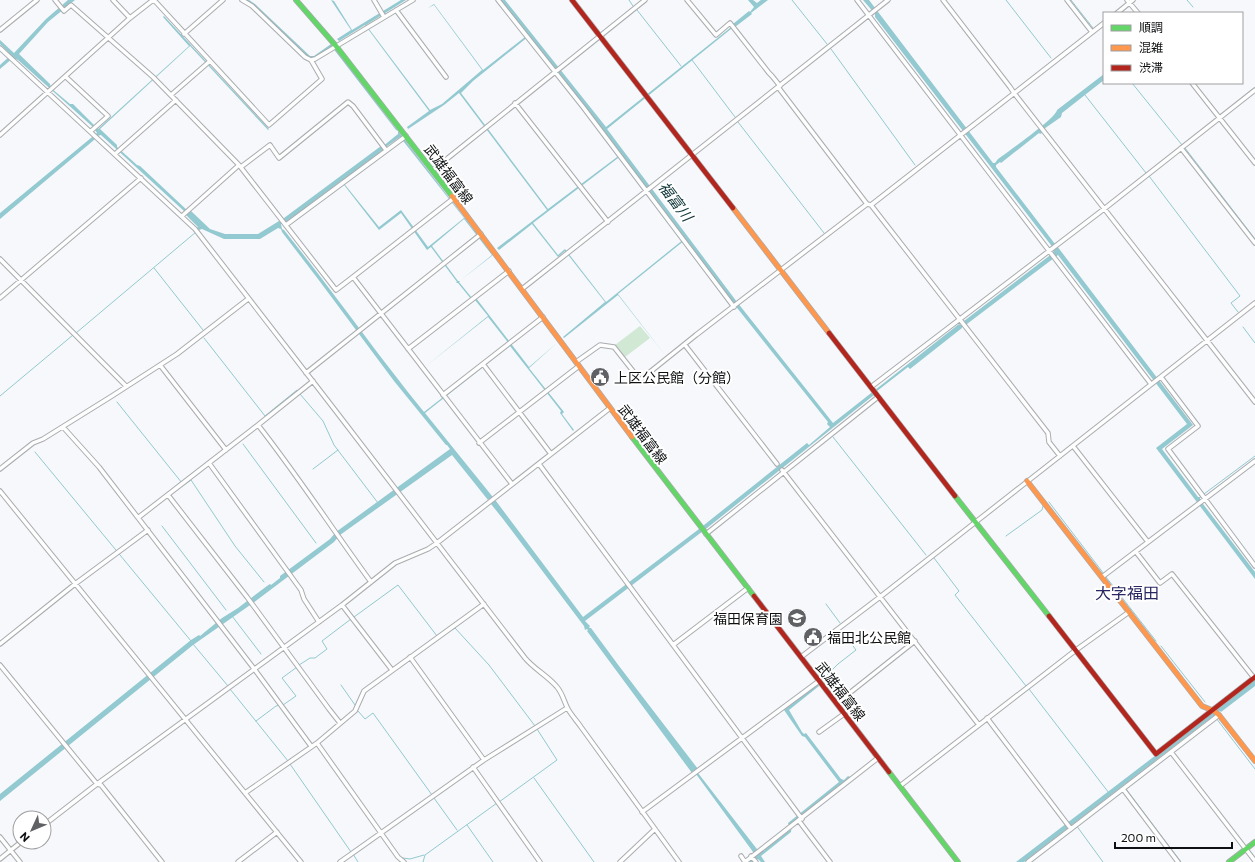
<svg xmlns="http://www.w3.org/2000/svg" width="1255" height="862" viewBox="0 0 1255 862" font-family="Commissioner,'Noto Sans JP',sans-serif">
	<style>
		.green { fill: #d0e8d4 }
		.water { fill: #93c9d0; fill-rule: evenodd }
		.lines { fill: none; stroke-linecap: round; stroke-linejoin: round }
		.stream { stroke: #93c9d0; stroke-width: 1 }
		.street-casing { stroke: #aaacae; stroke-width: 5.5 }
		.fast-casing { stroke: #aaacae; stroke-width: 6 }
		.slow-casing { stroke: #aaacae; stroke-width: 6 }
		.jam-casing { stroke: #aaacae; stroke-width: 6 }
		.street { stroke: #fefefe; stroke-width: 3.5 }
		.fast { stroke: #63d668; stroke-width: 4.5 }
		.slow { stroke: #ff974d; stroke-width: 4.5 }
		.jam { stroke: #b3261e; stroke-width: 4.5 }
		.labels { text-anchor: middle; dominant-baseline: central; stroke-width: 4; stroke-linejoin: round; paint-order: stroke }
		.street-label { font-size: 14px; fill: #0e1012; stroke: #fff }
		.poi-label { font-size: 14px; fill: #0e1012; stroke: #fff; text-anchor: start }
		.water-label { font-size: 15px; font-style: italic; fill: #10363a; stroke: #fff }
		.quarter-label { font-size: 16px; fill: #292761; stroke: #fff }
	</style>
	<rect width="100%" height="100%" fill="#f6f8fb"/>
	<!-- green -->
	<path class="green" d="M640 326 650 338 625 357 615 345Z"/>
	<!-- water -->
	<path class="water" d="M68 0H75L48 22 19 54 50 84 51 88 70 104H73L98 129 189 46 163 17 164 16 269 129 268 130 190 46 100 129 117 145V147L137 165 140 166 189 212 191 211 210 229 225 234H258L279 221 281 222 284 220V218L381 146 382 147 398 134V131L396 130 332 47 312 59 305 56 245 0H249L255 4 310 56H314L331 44 333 46 493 255 461 280 492 255 464 219 432 246 458 281H460L459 282 472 298H476L529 367 557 343 529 368 564 412 562 414 574 430 573 431 560 413 561 411 510 346 454 390 519 474 454 390 425 413 492 496 495 501H496L583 617 699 529 807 443 809 445 830 427 827 424 828 422 734 304 685 240 618 294 665 355 618 295 564 338 563 337 605 302 565 251 558 257 532 224 499 250 497 248 547 210 459 93 444 105 408 129 407 127 429 111 365 25 339 41 337 39 351 30 331 0 334 1 352 30 401 0H406L366 25 430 110 442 104 482 70 434 5 428 8 434 4 483 70 525 37 500 0H505L606 127 730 28 734 25 733 24 749 11 750 12 754 7 748 0H753L757 3 761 0H768L751 13 752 14 735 27 734 26 731 29 607 129 737 302 833 423 959 324 961 325 965 322 964 321 1053 253 1054 249 875 17V14L863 0H869L993 163H995L998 159C1009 151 1056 118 1057 110L1104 74V80L1062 113 1061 117 1041 131 1042 133 1040 134 1039 133 1001 163 1000 162 996 165V167L1055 244 1054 245 1056 248 1057 246 1193 425 1162 449 1198 497H1200L1205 493V494L1200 498V500L1255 572V579L1156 448 1187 424 1058 255 967 324H966L962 327V328L910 369 908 367 877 391 874 395 707 528 585 621 590 626 589 628H591L619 666 698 769V773L760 853 764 850 765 851V849L790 830 788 823 839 782 805 737 802 736 784 710 818 684 819 686 789 710 802 732 804 734 806 733 841 779 844 780 848 776 850 777 792 823 791 832 761 856 765 862H761L758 859 754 862H749L756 856 696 774 692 773 587 631 588 630 587 629 585 630 584 626 503 519 491 504 492 503 489 499 488 500 452 455 340 535 334 542 253 603 193 645 0 801V794L191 640 199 635 200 636 222 618 238 608 267 586 270 584 271 585 280 578V576L330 539 336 532 450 449 447 445H446L394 381 318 279 282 232 281 229 278 228 260 239H224L202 229 199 230 197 228 198 227 187 216V215L184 211 101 135 97 136 94 140 0 219V213L97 133 93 127 18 60 13 58 0 69V65L11 55 0 44V40L14 53 46 19ZM529 36 584 105 621 154 548 209 461 93 473 81ZM400 137 464 218 428 247 401 210 379 227 342 181 383 150V149ZM622 155 684 239 606 302 565 249 558 255 533 223ZM341 181 379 230 401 213 427 250 431 247 457 282 456 283H458L471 299 475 300 488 316 426 366 488 317 510 345 424 412C376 353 332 290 284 230L282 229 281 224 285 221 287 222Z
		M1255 679V686L1221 712 1220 711 1024 862H1016L1211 713 1212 714Z"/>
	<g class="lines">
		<!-- stream -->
		<path class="stream" d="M629 0 633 6
			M792 0 827 44
			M1006 0 1051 58
			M1071 0 1093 28
			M1187 0 1193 7
			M637 10 681 66
			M831 49 915 165
			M692 60 735 117
			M1132 83 1182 145
			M1085 95 1146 173
			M738 122 824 233
			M1185 148 1255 239
			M1149 176 1240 296 1231 303 1238 312
			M154 268 203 330
			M1243 327 1255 343
			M76 333 196 232
			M204 338 265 416 297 390 298 392
			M300 394 323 421 334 445 378 503
			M0 396 73 335
			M117 402 182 483
			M833 437 926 555
			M243 444 316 543
			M35 452 191 641
			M313 469 338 450
			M184 485 191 480 235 546 264 582
			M1204 494 1255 456
			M1049 502 1104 574
			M162 526 226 610
			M1006 536 1042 510 1043 506
			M934 558 959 591 955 595 1026 686
			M1106 577 1156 641
			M826 604 840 623
			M232 616 261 654
			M354 617 398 585 437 636
			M439 638 455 628 489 665 535 726
			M193 644 228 686
			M1161 646 1205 702
			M299 665 310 658H315L327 649 322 641 351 619
			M823 680V679L838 664 856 650 842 631
			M341 685 355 705
			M230 689 288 761
			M1029 689 1109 793
			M283 705 296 696 282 678 297 667
			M358 711 365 719 373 713 432 795
			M1216 718 1255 769
			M256 721 276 706 280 705
			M290 764 351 852
			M534 778 594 862
			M1126 789 1181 862
			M434 798 457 830
			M499 802 557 760 537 729
			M467 825 493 862
			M1076 825 1103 862
			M353 854 358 862
			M403 858 410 859 424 855
			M423 862 425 855 497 803"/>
		<!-- street casing -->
		<g class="street-casing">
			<path id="street" d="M55 0 64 11 71 5 153 77 239 165 336 290 353 277
				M113 0 130 18
				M154 0 269 125 322 79 311 60
				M242 0 252 6 305 57 311 60 315 59 413 0
				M374 0 384 17
				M498 0 583 107 734 307
				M687 0 716 35 730 23 769 73 772 76 780 86
				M857 0 1151 384
				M943 0 1010 87 1014 93 1255 402
				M1067 0 1092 32
				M1127 0 1138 13
				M396 10 446 77
				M1117 13 1133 0
				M0 30 37 0
				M184 34 223 0
				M0 48 195 229 335 410 525 658C534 669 548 676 557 687 563 694 564 702 568 709 572 716 577 721 581 727L679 862
				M66 77 108 116 91 131
				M1192 83 1255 163
				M778 87 867 204
				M171 95 210 61
				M515 103 608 222
				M0 135 130 18 153 0
				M1181 148 1255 243
				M115 154 176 100
				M241 167 270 145 279 158 348 102 353 106 386 150
				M433 170 645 0
				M454 198 353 277 512 484
				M871 205 1048 433 1049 442 1060 456
				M182 216 239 165
				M286 225 406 136
				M0 259 126 386
				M522 289 888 0
				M0 298 141 178
				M685 345 777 464
				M408 349 509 271
				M576 362 600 345 614 347 640 380 696 335 867 204 871 205 1104 23
				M483 364 551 454
				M160 365 226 450
				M306 373 481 234
				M1161 377 1198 426 1168 449 1255 566
				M871 387 1104 209 1255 90
				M443 395 543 317
				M258 425C298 476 333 530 371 582
				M63 427 99 467 255 670 311 746
				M479 443 579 366
				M1073 446 1148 542
				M209 463 301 590 304 599 319 622
				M539 464 802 819
				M0 469 33 443 43 439 112 396 177 354 248 299
				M782 470 979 725
				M0 491 301 862
				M168 495 247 597 329 709 340 723
				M139 517 258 425 313 381
				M706 534 878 397
				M1136 552 1160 583 1172 574 1254 678
				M1102 577 1255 461
				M342 605 392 670
				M0 644 75 584 148 530
				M673 645 748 588
				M410 657 484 760
				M801 657 880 597 1255 303
				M0 665 97 784 101 785 162 862
				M837 703 915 641
				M987 718 1071 829
				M819 732 844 714
				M317 743 398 857 404 862
				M1171 752 1255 861
				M473 767 540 862
				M900 786 1076 650 1129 612
				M1123 789 1178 862
				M245 793 317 743 355 711 364 691 484 604
				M642 812 819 681
				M799 821 830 862
				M44 825 97 784 342 605 395 563 428 549 437 543 610 408
				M0 837 20 862
				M741 856 745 862
				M751 856 756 862
				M0 859 21 842
				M238 862 277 832
				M340 862 484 760 567 708
				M620 862 655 829
				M745 862 878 758
				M1028 862 1219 715"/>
		</g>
		<!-- fast casing -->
		<g class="fast-casing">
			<path id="fast" d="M296 0 336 46 452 196
				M632 437 754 596
				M955 496 1049 616
				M889 772 958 862
				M1229 862 1255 842"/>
		</g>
		<!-- slow casing -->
		<g class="slow-casing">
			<path id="slow" d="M452 196 632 437
				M733 208 829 333
				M1027 481 1202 706 1214 711 1219 715 1255 761"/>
		</g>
		<!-- jam casing -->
		<g class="jam-casing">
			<path id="jam" d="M572 0 733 208
				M829 333 955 496
				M754 596 889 772
				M1049 616 1156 754 1255 677"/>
		</g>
		<!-- street -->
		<use href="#street" class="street"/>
		<!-- fast -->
		<use href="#fast" class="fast"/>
		<!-- slow -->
		<use href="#slow" class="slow"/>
		<!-- jam -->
		<use href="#jam" class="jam"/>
	</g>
	<!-- icons -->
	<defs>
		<g id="civic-disc" transform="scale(1)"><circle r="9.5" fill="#5f6164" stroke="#fff"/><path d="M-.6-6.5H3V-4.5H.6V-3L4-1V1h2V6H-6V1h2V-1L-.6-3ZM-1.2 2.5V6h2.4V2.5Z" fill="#fff"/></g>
		<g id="school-disc" transform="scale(1)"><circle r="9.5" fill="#5f6164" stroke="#fff"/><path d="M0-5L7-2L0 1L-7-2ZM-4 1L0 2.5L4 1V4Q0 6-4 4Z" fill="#fff"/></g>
	</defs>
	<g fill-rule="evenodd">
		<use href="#civic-disc" x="600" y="377"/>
		<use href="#school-disc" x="797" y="618"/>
		<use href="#civic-disc" x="813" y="637"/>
	</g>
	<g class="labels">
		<!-- street labels -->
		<g class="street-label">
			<text transform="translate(449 174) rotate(53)">武雄福富線</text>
			<text transform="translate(643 434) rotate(53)">武雄福富線</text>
			<text transform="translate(841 691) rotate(52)">武雄福富線</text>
		</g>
		<!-- poi labels -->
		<g class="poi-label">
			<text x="614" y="377">上区公民館（分館）</text>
			<text x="783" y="618" text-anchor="end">福田保育園</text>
			<text x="827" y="637">福田北公民館</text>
		</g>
		<!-- water labels -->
		<g class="water-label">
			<text transform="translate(676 201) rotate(53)">福富川</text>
		</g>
		<!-- quarter labels -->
		<g class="quarter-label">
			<text x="1127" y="592">大字福田</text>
		</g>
	</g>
	<!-- legend -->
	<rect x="1103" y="12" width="140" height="72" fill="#ffffff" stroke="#9f9fa0"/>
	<rect x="1111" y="25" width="20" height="6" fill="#63d668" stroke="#9f9fa0"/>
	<text x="1139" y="32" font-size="12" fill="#0e1012">順調</text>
	<rect x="1111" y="45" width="20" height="6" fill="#ff974d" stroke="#9f9fa0"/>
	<text x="1139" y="52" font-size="12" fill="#0e1012">混雑</text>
	<rect x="1111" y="65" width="20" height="6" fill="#b3261e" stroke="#9f9fa0"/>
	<text x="1139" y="72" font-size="12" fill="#0e1012">渋滞</text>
	<!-- north arrow -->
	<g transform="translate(32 830) rotate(226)"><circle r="19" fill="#ffffff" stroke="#9f9fa0"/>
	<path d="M0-3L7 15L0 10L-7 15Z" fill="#5f6164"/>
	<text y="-6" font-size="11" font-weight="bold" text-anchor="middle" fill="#0e1012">N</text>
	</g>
	<!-- scale -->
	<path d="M1115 842v6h117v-6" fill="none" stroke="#0e1012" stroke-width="2"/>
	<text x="1121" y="842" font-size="12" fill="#0e1012" stroke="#ffffff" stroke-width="3" paint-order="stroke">200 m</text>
</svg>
